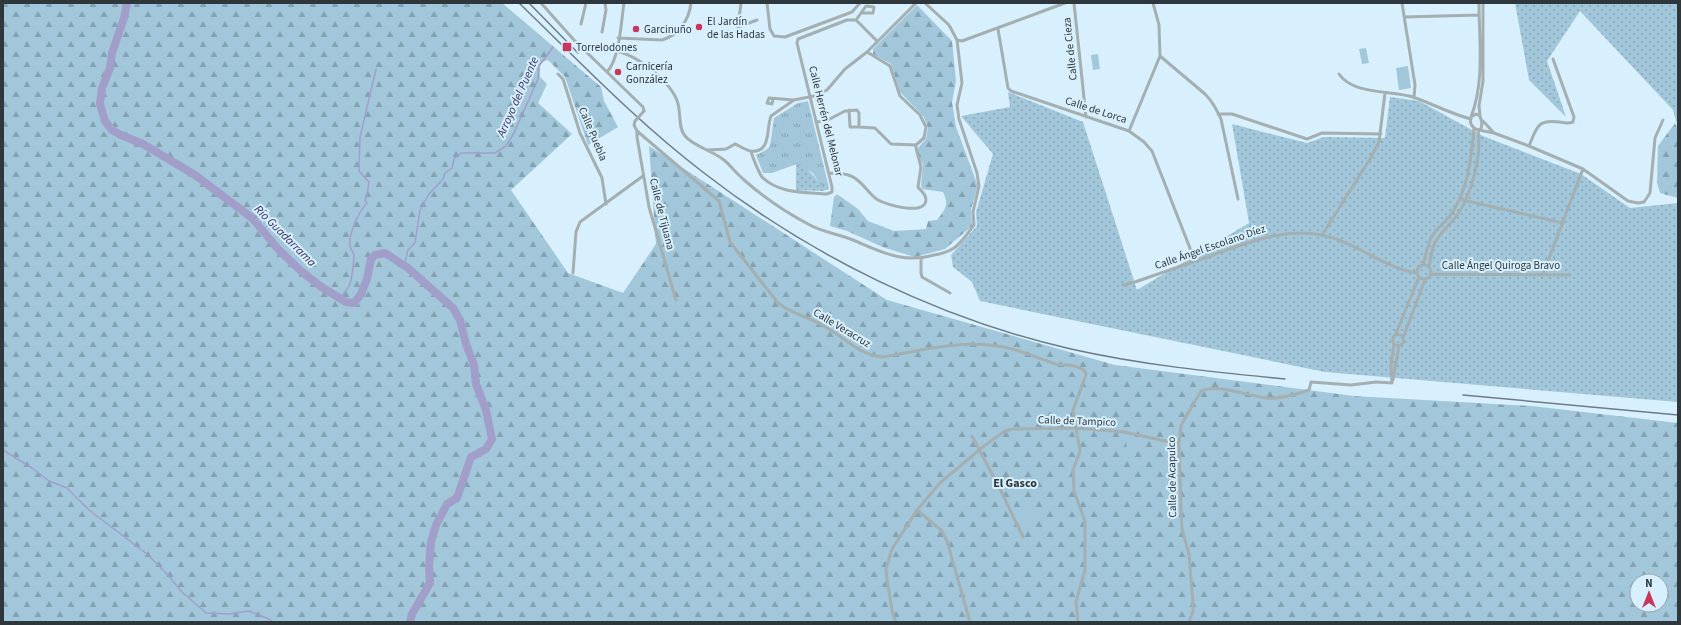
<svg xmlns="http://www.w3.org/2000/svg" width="1681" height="625" viewBox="0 0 1681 625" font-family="'Source Sans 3',sans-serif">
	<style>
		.grass { fill: url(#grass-dots) }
		.forest { fill: url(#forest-firs); fill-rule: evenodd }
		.park { fill: url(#park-tufts) }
		.pitch { fill: #a2c7da }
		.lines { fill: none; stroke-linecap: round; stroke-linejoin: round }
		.stream { stroke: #a19fca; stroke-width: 1.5 }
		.river { stroke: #a19fca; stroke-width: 8 }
		.minor { stroke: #a3afb0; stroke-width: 3 }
		.rail { stroke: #6d7c84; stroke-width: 1.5 }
		.minor-bridge { stroke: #a3afb0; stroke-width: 3 }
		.poi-dot { fill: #c7375c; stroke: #d8f0fd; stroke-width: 1.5 }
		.labels { text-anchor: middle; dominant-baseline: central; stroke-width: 4; stroke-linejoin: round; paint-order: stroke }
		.poi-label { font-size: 11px; fill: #2e373c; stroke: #d8f0fd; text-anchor: start }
		.street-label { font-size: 11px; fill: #2e373c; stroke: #d8f0fd }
		.water-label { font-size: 12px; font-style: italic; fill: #372f65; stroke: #d8f0fd }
		.neighbourhood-label { font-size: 12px; font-weight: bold; fill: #2e373c; stroke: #d8f0fd }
	</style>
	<defs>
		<pattern id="grass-dots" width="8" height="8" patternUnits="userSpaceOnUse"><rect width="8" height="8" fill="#a2c7da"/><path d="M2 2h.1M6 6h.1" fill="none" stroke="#84a2b2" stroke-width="1.8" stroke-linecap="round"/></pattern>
		<pattern id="forest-firs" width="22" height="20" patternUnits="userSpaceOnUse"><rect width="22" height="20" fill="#a2c7da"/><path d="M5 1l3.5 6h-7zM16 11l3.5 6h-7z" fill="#84a2b2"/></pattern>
		<pattern id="park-tufts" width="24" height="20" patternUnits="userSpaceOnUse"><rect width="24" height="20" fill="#a2c7da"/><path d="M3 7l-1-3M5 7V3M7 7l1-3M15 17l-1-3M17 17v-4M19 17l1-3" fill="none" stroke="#84a2b2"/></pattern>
	</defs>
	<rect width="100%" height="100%" fill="#d8f0fd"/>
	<!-- grass -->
	<path class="grass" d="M1515 3H1678V127L1673 110 1580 11 1547 61 1566 117 1529 80Z
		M1008 92 1083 122 1137 290 1249 223 1232 124 1307 143 1324 137 1385 138 1390 97 1419 101 1483 136 1581 174 1630 208 1678 203V402L1325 372 980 301 972 282 953 267 951 255 977 226 976 212 993 154 961 116 1010 107Z
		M796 164C810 167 817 180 824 191L796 190Z"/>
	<!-- forest -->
	<path class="forest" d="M3 3H502L601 87 604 101 618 127 588 145 565 77 548 60 540 63V77L547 84 538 103 572 134 511 190 568 273 623 293 656 244 649 146 887 300 1115 365 1354 396 1532 406 1678 423V622H3ZM1637 581H1661V605H1637Z
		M917 5 952 41 956 81 952 102 956 127 978 186 971 209 972 226 945 249 915 257 885 248 847 231 830 226 834 197 837 194 858 209 868 221 894 231 926 229 928 221 937 220C946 208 949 205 943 192L922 189 921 186 923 165 917 152 918 148 926 139 928 128 924 117 900 92 891 64 873 54V49Z
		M1675 123 1678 130V198L1660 193 1657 183 1658 146Z"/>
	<!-- park -->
	<path class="park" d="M808 101 829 188 828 190H823L813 173 797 164 772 173H763L756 155 766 150 770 146 774 118 798 103Z"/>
	<!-- pitch -->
	<path class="pitch" d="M1366 48 1369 63 1362 64 1359 49Z
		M1098 54 1100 69 1093 70 1091 55Z
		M1408 66 1411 88 1399 90 1396 68Z
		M822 276 834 285 829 291 817 282Z
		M1126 436 1135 438 1136 456 1127 457Z
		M1030 502 1035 523 1025 526 1020 504Z"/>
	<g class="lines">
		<!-- stream -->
		<path class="stream" d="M404 266 408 250 415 243 420 210 429 194 443 179 445 173 452 168 454 159 461 153H495L506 146 514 133 538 79 539 66 553 47
			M340 298C343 294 347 290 349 286 352 281 354 260 354 255 353 252 351 249 350 246 348 235 359 211 367 203L365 200 367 195 369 182 359 171 360 137 376 69
			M3 450 32 468 49 481 67 488 89 510 147 554 166 573 182 592 206 613 229 614 249 611 269 619 273 622"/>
		<!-- river -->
		<path class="river" d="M127 3 124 18 112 53 110 68 102 88 100 104 105 121 112 130 121 135 143 144 195 175 252 218 279 250 301 271 320 286 346 302 354 303 361 294 367 279 371 259 375 255 385 253 408 268 453 308 460 320 466 344 474 365 476 384 486 410 492 439 486 449 471 457 457 498 447 504 436 525 431 542 429 566 430 583 412 614 410 622"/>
		<!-- minor -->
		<path class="minor" d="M541 3 574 40 643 107 644 111
			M741 3 738 27 757 20
			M767 3 770 29 774 36 785 37 852 12 860 3
			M1074 3 1086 117
			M1402 3 1415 85 1414 98
			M1404 17 1479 15
			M856 20 877 41
			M581 24 586 3
			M998 29 1008 88 1011 91 1129 131 1144 142 1152 151 1195 261
			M602 32 606 10 605 3
			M618 38 662 40C679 35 689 20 691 3
			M957 40 962 41 1065 3
			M616 51C637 55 673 83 678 104 681 114 678 128 685 136 693 146 713 151 724 160 731 166 736 173 743 179 762 196 785 212 808 224 821 232 839 234 853 240 882 252 903 264 934 255 941 254 948 252 954 248 962 242 968 233 974 225L973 212 979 186 977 173 959 119 957 105 962 83 957 40 949 25 925 3
			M1160 56 1205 94C1212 101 1217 110 1221 119L1238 199
			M607 72C620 58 621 22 624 3
			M558 74 563 79 580 133 602 178 606 204
			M1339 74C1353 95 1391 90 1413 97 1433 104 1451 114 1471 119
			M773 99 772 104 767 103 769 98 794 100
			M1218 114H1232L1307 139 1322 133 1381 134
			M1476 114 1480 116 1482 123 1481 129 1478 130C1472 128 1469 123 1471 117Z
			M1480 116 1479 106 1483 81V3
			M1471 117C1485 81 1479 40 1479 3
			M635 121 634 125 637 131 719 201 730 242 778 303C790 313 808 317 822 325 844 336 856 354 882 357 919 351 959 340 997 346 1017 348 1036 358 1056 364 1065 366 1078 364 1085 371L1086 375 1073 410 1080 451 1073 470 1074 491 1085 521V570L1076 602 1078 622
			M1483 121 1494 133
			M816 122 826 121 845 111 857 110 859 113V127H850L849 110
			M859 127 875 128 891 144 916 145
			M1479 130 1494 133 1529 146 1583 169 1628 201 1638 203 1644 202 1650 193 1655 138 1663 120
			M637 131V137L649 207 676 300
			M1129 131 1160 56 1159 25 1153 3
			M1529 146C1537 127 1537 119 1560 122 1565 123 1568 124 1573 122L1574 117 1553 59
			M708 150 726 149 735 144C740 146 745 150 750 151 772 154 766 128 771 116L794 100 814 96 827 90 845 69 867 52 916 3
			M751 151C752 156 759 173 762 177 779 194 805 192 827 194L832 192V187L797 43 798 39 847 20H856L866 6 874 7 873 13H862
			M829 173C836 173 844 173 851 176 863 181 868 194 878 200 887 205 925 216 926 200 926 194 921 191 918 187L921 167 916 148V145L924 138 926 127 920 115 900 96 890 66 867 52
			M1463 200 1563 223
			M1322 235 1370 159 1379 142 1385 93
			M921 259V273L922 277 950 293
			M1417 272a7 7 0 1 1 14 0a7 7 0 1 1-14 0Z
			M1423 265C1426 255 1427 242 1434 233 1440 225 1449 219 1454 210 1469 184 1471 158 1474 129
			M1429 267C1431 259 1431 250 1435 243 1440 232 1451 224 1458 214 1472 193 1482 155 1478 130
			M573 273 576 232 580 222 643 176
			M1431 274 1570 275
			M1543 274 1583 169
			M1123 285 1135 282C1161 273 1187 264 1213 255 1248 243 1284 227 1321 235 1355 241 1383 268 1417 273
			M1392.5 340a5.5 5.5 0 1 1 11 0a5.5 5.5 0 1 1-11 0Z
			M1395 336 1419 277
			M1403 338 1425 280
			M1393 380 1399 346
			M1392 383 1391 365 1394 344
			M972 436 1002 493 1023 537
			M917 510 942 531 947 541 970 622
			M896 622 893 615 887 580 886 569 892 549 917 510 940 483 984 446 1005 431 1012 429 1076 428 1124 432 1179 444
			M1189 622 1193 611V604L1189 554 1182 529 1181 510 1179 444 1181 426 1184 420 1201 391C1218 383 1248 396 1266 398 1281 399 1295 395 1309 390L1311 382 1351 385 1376 382 1392 383"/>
		<!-- rail -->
		<path class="rail" d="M519 3C579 61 637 122 704 173 811 256 939 319 1071 349 1142 365 1213 372 1285 379
			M529 3 578 53
			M1463 395 1678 415"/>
		<!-- minor-bridge -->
		<path class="minor-bridge" d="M635 121 644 111"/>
	</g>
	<!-- markers -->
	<g class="poi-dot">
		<circle cx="699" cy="27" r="4"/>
		<circle cx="636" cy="29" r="4"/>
		<rect x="562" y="42" width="10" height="10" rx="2"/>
		<circle cx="618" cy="72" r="4"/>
	</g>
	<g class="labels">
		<!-- poi labels -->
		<g class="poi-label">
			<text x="707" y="21">El Jardín<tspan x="707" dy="13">de las Hadas</tspan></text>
			<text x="644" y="29">Garcinuño</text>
			<text x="576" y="47">Torrelodones</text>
			<text x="626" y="66">Carnicería<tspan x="626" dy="13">González</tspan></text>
		</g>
		<!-- street labels -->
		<g class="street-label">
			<text transform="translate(1070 49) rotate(-96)">Calle de Cieza</text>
			<text transform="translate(1096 110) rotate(18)">Calle de Lorca</text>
			<text transform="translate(826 121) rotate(76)">Calle Herrén del Melonar</text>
			<text transform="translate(593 134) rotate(67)">Calle Puebla</text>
			<text transform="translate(662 214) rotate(76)">Calle de Tijuana</text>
			<text transform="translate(1210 247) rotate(-19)">Calle Ángel Escolano Díez</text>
			<text x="1501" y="265">Calle Ángel Quiroga Bravo</text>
			<text transform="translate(842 328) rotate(31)">Calle Veracruz</text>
			<text transform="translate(1077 421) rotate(2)">Calle de Tampico</text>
			<text transform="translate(1172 477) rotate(-91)">Calle de Acapulco</text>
		</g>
		<!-- water labels -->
		<g class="water-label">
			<text transform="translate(518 97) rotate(-66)">Arroyo del Puente</text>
			<text transform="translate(285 236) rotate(45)">Río Guadarrama</text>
		</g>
		<!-- neighbourhood labels -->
		<g class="neighbourhood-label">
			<text x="1015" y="483">El Gasco</text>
		</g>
	</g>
	<!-- border -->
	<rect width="1681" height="625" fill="none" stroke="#2e373c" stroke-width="8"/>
	<!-- north arrow -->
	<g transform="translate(1649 593)"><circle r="19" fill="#d8f0fd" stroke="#94a6b0"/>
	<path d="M0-3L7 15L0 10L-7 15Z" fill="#c7375c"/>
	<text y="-6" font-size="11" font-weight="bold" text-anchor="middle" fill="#2e373c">N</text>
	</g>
</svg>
